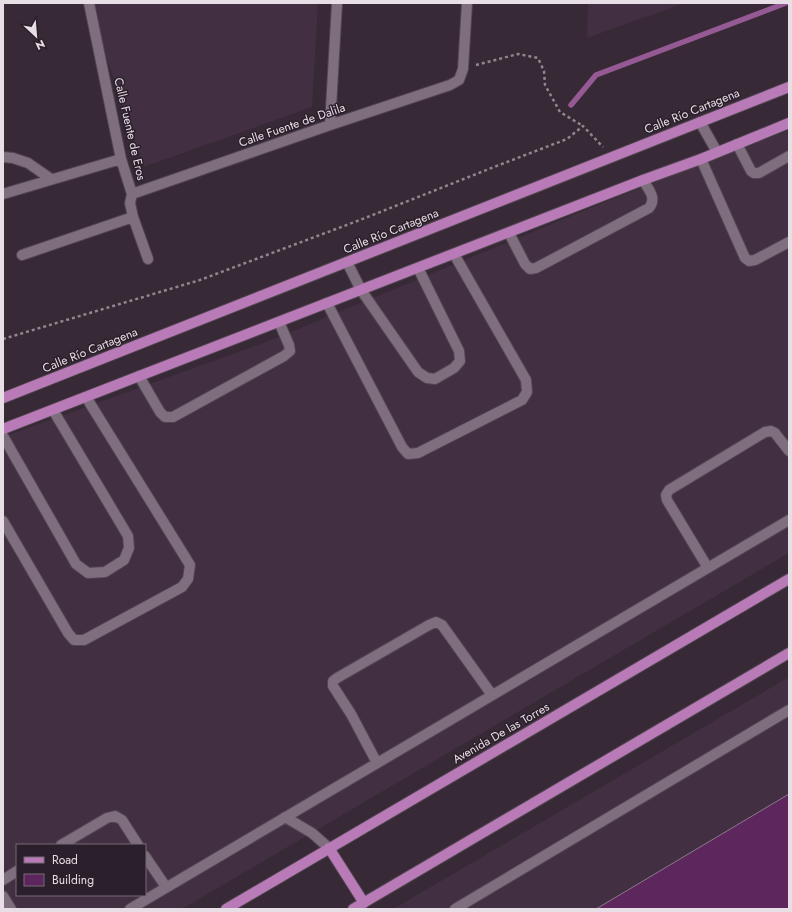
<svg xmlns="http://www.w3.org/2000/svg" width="792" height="912" viewBox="0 0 792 912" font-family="Jost,sans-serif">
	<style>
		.built { fill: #422f41; fill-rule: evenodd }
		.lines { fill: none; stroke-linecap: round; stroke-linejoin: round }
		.stream { stroke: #955a94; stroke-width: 5.5 }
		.building { fill: #5d255d; stroke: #8a7a8a; filter: url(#shadow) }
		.minor-casing { stroke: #524651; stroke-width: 12 }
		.major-casing { stroke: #524651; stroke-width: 12 }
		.path { stroke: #918690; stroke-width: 2.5; stroke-dasharray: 3 3; stroke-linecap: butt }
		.minor { stroke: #7f6f7e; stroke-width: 10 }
		.major { stroke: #b97bb7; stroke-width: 10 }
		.labels { text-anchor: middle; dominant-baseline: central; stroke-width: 3; stroke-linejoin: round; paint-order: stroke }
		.street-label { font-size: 12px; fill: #e7dee6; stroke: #2c1f2c }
	</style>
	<defs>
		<filter id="shadow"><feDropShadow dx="3.5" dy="3.5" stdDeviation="0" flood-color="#0009"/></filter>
	</defs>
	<rect width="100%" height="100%" fill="#372936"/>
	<!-- built -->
	<path class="built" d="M94 3H318L312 107 144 167 93 19Z
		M588 3H685L587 38Z
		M789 130V553L182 909H3V437L266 342 617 197ZM17 845H145V895H17Z
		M789 677V909H393Z"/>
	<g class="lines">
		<!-- stream -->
		<path class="stream" d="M571 105 596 75 786 3"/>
	</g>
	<!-- building -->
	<path class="building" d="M789 794V909H596Z"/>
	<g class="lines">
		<!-- minor casing -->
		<g class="minor-casing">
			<path id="minor" d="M89 3 121 159 132 194 130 203 133 217 148 259
				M700 122 717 152
				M330 125 337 3
				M737 144 751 171 754 173H759L789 156
				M3 157 13 158 28 163 51 179
				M701 159 745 258 749 261 755 260 789 242
				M3 194 121 159
				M132 194 330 125 450 85 459 80 463 69 467 3
				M509 233 525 264 530 269 536 268 649 208C657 198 649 190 643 180
				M22 255 133 217
				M347 262 361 290 418 372 427 378 435 379 454 368 460 361 459 351 418 268
				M327 303 402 447 408 454 418 453 522 400 527 392 526 380 454 254
				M139 376 160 412 165 417H173L284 356 290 351 289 345 279 322
				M3 436 76 564 88 573 105 572 124 560 129 548 128 536 53 410
				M3 521 68 633 74 640H84L182 587 188 579 190 565 86 397
				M708 568 667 500 666 495 669 490 765 432 771 431 775 433 789 451
				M377 763 351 714 333 686V681L337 678 429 625 436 622 442 625 492 695
				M285 817 312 833 329 848
				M61 845 107 818 115 816 122 820 138 845
				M145 856 166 887
				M3 880 17 871
				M3 896 11 909
				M130 909 789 520
				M455 909 789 710"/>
		</g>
		<!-- major casing -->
		<g class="major-casing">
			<path id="major" d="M3 398 789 87
				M3 429 643 180 701 159 789 123
				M329 848 364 903
				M226 909 789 579
				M353 909 789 653"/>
		</g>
		<!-- path -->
		<path class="path" d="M476 65 518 54 538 58 544 71 545 85 560 112 583 126
			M3 339 200 280 360 220 494 167 567 139 583 126 603 147"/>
		<!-- minor -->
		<use href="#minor" class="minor"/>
		<!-- major -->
		<use href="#major" class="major"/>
	</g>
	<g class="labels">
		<!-- street labels -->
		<g class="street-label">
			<text transform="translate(692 111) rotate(-22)">Calle Río Cartagena</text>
			<text transform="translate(292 125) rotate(-19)">Calle Fuente de Dalila</text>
			<text transform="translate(130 129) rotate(77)">Calle Fuente de Eros</text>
			<text transform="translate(391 231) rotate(-22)">Calle Río Cartagena</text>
			<text transform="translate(90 350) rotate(-22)">Calle Río Cartagena</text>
			<text transform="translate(501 733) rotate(-30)">Avenida De las Torres</text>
		</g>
	</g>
	<!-- border -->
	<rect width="792" height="912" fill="none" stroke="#e7dee6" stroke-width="8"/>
	<!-- legend -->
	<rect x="16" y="844" width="130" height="52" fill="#2c1f2c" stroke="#776b76"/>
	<rect x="24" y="857" width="20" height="6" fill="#b97bb7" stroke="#776b76"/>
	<text x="52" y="864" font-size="12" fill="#e7dee6">Road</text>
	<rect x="24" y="874" width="20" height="12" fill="#5d255d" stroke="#776b76"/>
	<text x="52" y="884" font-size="12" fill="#e7dee6">Building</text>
	<!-- north arrow -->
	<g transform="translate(36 36) rotate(154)" stroke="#2c1f2c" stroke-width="3" paint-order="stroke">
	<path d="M0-3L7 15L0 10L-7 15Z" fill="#e7dee6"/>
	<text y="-6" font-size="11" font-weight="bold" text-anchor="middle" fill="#e7dee6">N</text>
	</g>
</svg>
